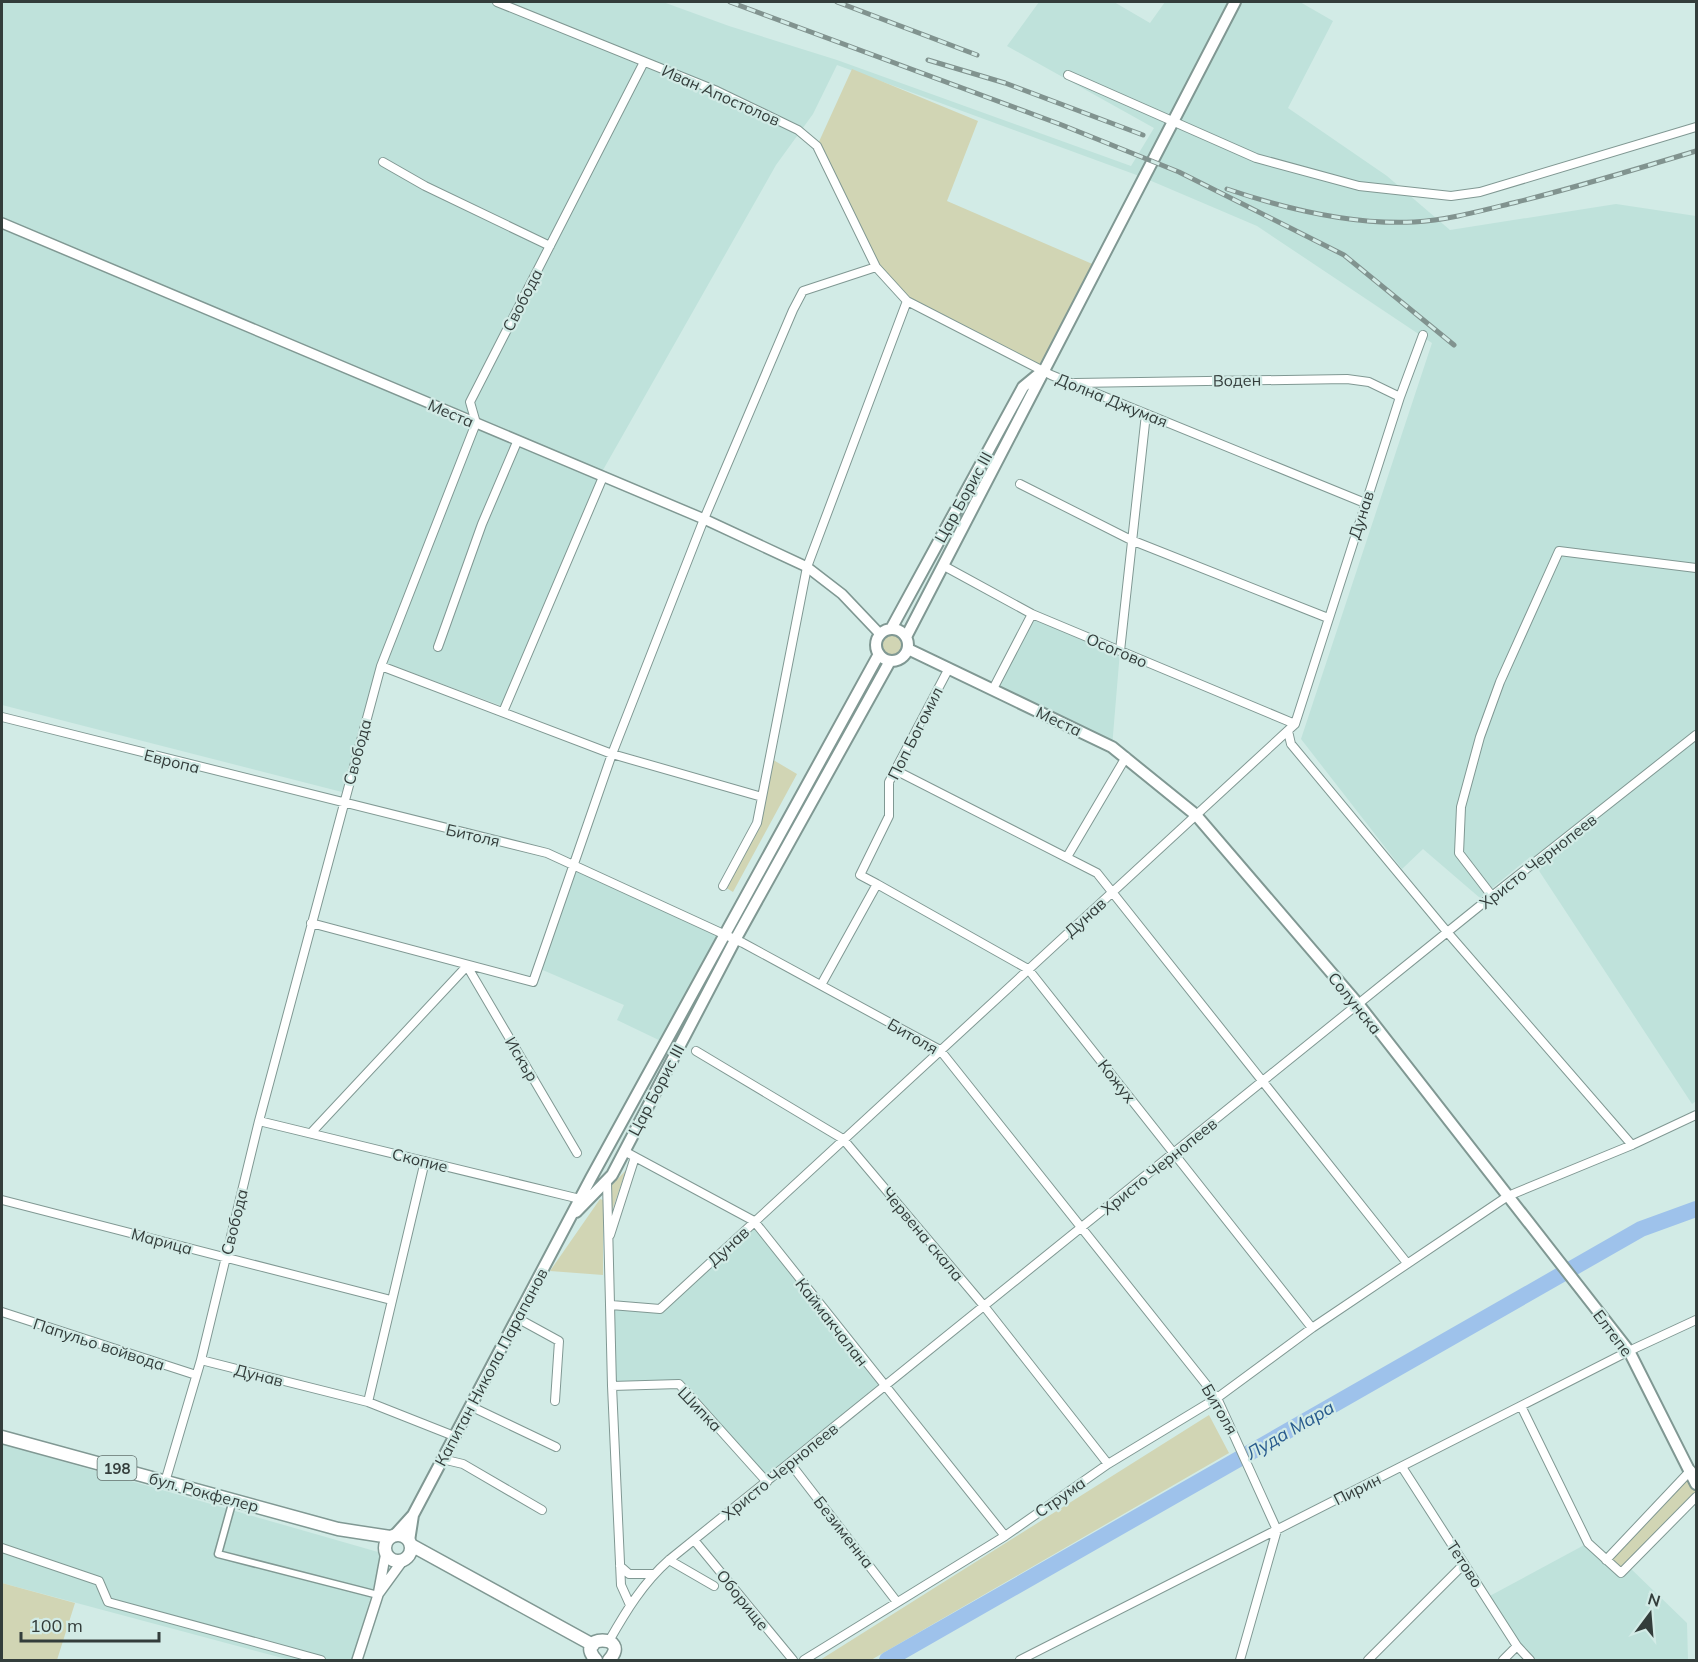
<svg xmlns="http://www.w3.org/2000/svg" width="1698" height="1662" viewBox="0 0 1698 1662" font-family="Mulish,sans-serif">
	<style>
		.built { fill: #bfe2db }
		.green { fill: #d1d5b4 }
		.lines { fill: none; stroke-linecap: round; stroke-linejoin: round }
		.river { stroke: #9ec2eb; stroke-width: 16 }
		.pedestrian-casing { stroke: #809893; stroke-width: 9 }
		.minor-casing { stroke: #809893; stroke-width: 10 }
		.tertiary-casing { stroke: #809893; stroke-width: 12 }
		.secondary-casing { stroke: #809893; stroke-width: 14 }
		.primary-casing { stroke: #809893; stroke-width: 15 }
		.pedestrian { stroke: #fff; stroke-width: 6 }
		.minor { stroke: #fff; stroke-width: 8 }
		.tertiary { stroke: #fff; stroke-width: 9 }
		.secondary { stroke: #fff; stroke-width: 10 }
		.primary { stroke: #fff; stroke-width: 12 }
		.rail-casing { stroke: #81938f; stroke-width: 5 }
		.rail { stroke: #d2ebe6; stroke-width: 3; stroke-dasharray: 9; stroke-linecap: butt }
		.labels { text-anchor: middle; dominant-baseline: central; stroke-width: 4.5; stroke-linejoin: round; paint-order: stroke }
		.shield { fill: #d2ebe6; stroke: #63716e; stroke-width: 1.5 }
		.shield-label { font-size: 15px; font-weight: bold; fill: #333d3b }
		.street-label { font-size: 16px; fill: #333d3b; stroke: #d2ebe6 }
		.water-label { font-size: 18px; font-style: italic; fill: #275a8d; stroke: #d2ebe6 }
	</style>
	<rect width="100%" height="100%" fill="#d2ebe6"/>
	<!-- built -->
	<path class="built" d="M2 2H663L729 26 837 60 1131 166 1154 128 1007 46 1039 2H1114L1150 23 1165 2H1300L1333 21 1288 108 1387 176 1450 230 1616 204 1696 216V1101L1692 1104 1530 857 1480 898 1423 849 1402 869 1301 739 1432 343 1257 226 1142 177 837 65 813 114 776 165 603 470 502 706 380 661 342 792 2 705Z
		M1032 614 1120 651 1112 747 993 689Z
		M573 863 725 934 665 1043 617 1020 624 1005 538 968Z
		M754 1221 884 1387 767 1482 679 1384 612 1386 611 1305 660 1309Z
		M2 1444 378 1552 381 1562 352 1660H290L2 1583Z
		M1588 1543 1606 1560 1628 1566 1687 1623 1688 1660H1530L1486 1598Z"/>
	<!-- green -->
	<path class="green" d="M852 69 978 121 947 201 1097 266 1042 371 907 301 876 267 817 146Z
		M882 645a10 10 0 1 1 20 0a10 10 0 1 1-20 0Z
		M770 758 797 774 733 892 723 886 757 823Z
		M626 1170 612 1211 610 1212 612 1185Z
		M600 1199 603 1200V1275L550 1271Z
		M1209 1415 1229 1453 871 1660H820Z
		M1691 1470 1696 1484V1497L1621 1573 1606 1560Z
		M2 1583 75 1603 57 1660H2Z"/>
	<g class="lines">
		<!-- river -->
		<path class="river" d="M887 1660 1641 1229 1696 1209"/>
		<!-- pedestrian casing -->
		<g class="pedestrian-casing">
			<path id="pedestrian" d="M233 1500 218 1554 378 1595"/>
		</g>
		<!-- minor casing -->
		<g class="minor-casing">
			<path id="minor" d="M497 2 717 91 798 130 817 146 876 267 907 301 1051 375 1365 503
				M1068 75 1256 158 1359 186 1451 196 1480 192 1696 127
				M383 162 425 186 550 246
				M1075 383 1347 379 1369 382 1400 397
				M1020 484 1131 540 1328 618
				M944 566 1032 614 1295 724
				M438 647 482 524 517 442
				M1120 651 1146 414
				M381 666 612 754 762 797
				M993 689 1032 614
				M503 712 603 477
				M2 717 547 853 743 943 940 1050 1217 1398 1277 1530 1240 1660
				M1288 731 1291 744 1448 933 1632 1145
				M895 770 1097 873 1407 1263
				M1067 857 1126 757
				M877 884 1028 969 1312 1328
				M723 886 757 823 807 567 907 301
				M1492 896 1459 853 1461 807 1480 737 1500 682 1559 551 1696 568
				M311 923 533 982 612 754 704 519 793 310 803 291 876 267
				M821 985 877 884 860 875 889 816V782L949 668
				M696 1051 843 1139 984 1306 1108 1464
				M259 1121 580 1199
				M311 1133 467 966 577 1153
				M624 1151 754 1221 1005 1536
				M607 1182 612 1386 621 1585 630 1605
				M2 1200 391 1300
				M610 1235 635 1157
				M611 1305 660 1309 1295 724 1400 397 1423 335
				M2 1312 196 1375
				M517 1318 559 1341 555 1401
				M201 1360 368 1402 454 1436
				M612 1386 679 1384 767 1482
				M368 1402 425 1161
				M470 1406 556 1447
				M1521 1406 1588 1543 1621 1573 1696 1497
				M442 1459 463 1464 542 1510
				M790 1463 897 1602
				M1402 1467 1517 1646 1530 1660
				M165 1482 201 1360 259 1121 381 666 476 423 470 402 644 62
				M694 1540 793 1660
				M2 1548 99 1581 108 1602 321 1660
				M669 1560 714 1586
				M1606 1560 1691 1470
				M620 1566 629 1574H653
				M609 1641C626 1611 643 1583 669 1560L1492 896 1696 735
				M804 1660 1005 1536 1108 1464 1217 1398 1312 1328 1508 1196 1632 1145 1696 1115
				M1020 1660 1629 1351 1696 1320
				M1368 1660 1464 1564
				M1503 1660 1517 1646"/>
		</g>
		<!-- tertiary casing -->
		<g class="tertiary-casing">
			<path id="tertiary" d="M2 223 704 519 807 567 842 594 880 634
				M379 1593 403 1560
				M357 1660 378 1595 386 1552"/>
		</g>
		<!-- secondary casing -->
		<g class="secondary-casing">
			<path id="secondary" d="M876 645a16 16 0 1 1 32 0a16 16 0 1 1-32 0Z
				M891 629 1023 387 1040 373
				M906 637 1235 2
				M908 649 1112 747 1196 815 1359 1005 1629 1351 1696 1484
				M576 1212 612 1175 735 940 890 661
				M394 1536 413 1515 591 1178 879 654
				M409 1541 413 1515"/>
		</g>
		<!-- primary casing -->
		<g class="primary-casing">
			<path id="primary" d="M2 1437 338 1529 390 1537
				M385 1548a13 13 0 1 1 26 0a13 13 0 1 1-26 0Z
				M411 1545 593 1645
				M596 1660C572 1634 633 1634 609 1660"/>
		</g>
		<!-- pedestrian -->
		<use href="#pedestrian" class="pedestrian"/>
		<!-- minor -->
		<use href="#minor" class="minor"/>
		<!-- tertiary -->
		<use href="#tertiary" class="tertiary"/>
		<!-- secondary -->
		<use href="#secondary" class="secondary"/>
		<!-- primary -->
		<use href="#primary" class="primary"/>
		<!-- rail casing -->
		<g class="rail-casing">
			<path id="rail" d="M730 2 1062 125 1179 172 1344 255 1454 345
				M837 2 977 55
				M928 60 1005 83 1143 135
				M1227 189C1286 209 1352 225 1414 222 1449 220 1484 210 1517 202 1577 187 1637 169 1696 151"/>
		</g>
		<!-- rail -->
		<use href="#rail" class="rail"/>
	</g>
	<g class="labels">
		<!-- shield labels -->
		<rect class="shield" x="97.5" y="1456" width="39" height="24" rx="4.5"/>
		<g class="shield-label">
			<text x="117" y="1468">198</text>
		</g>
		<!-- street labels -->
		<g class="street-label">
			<text transform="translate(721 95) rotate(24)">Иван Апостолов</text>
			<text transform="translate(522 300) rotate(-63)">Свобода</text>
			<text transform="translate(1237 380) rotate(-1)">Воден</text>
			<text transform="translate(1112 400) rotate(22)">Долна Джумая</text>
			<text transform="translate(451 413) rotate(23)">Места</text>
			<text transform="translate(963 497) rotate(-61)">Цар Борис III</text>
			<text transform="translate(1361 515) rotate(-72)">Дунав</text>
			<text transform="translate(1117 650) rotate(23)">Осогово</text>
			<text transform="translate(1059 721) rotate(25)">Места</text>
			<text transform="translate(915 733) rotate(-63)">Поп Богомил</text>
			<text transform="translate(357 752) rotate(-75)">Свобода</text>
			<text transform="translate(172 761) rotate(14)">Европа</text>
			<text transform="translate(473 835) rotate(13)">Битоля</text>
			<text transform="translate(1538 861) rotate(-38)">Христо Чернопеев</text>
			<text transform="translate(1085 917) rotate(-42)">Дунав</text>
			<text transform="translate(1355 1003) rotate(51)">Солунска</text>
			<text transform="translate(913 1036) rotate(30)">Битоля</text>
			<text transform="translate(522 1059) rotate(59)">Искър</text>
			<text transform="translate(1117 1081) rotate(52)">Кожух</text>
			<text transform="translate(656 1090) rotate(-62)">Цар Борис III</text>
			<text transform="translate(420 1160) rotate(14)">Скопие</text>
			<text transform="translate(1159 1166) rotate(-39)">Христо Чернопеев</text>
			<text transform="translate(234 1222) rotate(-76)">Свобода</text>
			<text transform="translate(923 1234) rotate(50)">Червена скала</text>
			<text transform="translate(162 1241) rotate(15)">Марица</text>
			<text transform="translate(728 1246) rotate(-43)">Дунав</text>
			<text transform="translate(832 1322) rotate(52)">Каймакчалан</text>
			<text transform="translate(1613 1333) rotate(53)">Елтепе</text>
			<text transform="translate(99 1344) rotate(18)">Папульо войвода</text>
			<text transform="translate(491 1367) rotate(-62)">Капитан Никола Парапанов</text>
			<text transform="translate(259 1375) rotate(14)">Дунав</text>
			<text transform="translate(700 1409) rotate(46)">Шипка</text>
			<text transform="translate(1220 1409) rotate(60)">Битоля</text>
			<text transform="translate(780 1471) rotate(-39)">Христо Чернопеев</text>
			<text transform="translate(1357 1489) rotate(-27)">Пирин</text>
			<text transform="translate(204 1492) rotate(15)">бул. Рокфелер</text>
			<text transform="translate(1060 1497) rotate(-35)">Струма</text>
			<text transform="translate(844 1532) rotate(52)">Безименна</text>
			<text transform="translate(1465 1564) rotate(57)">Тетово</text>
			<text transform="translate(743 1600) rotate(51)">Оборище</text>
		</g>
		<!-- water labels -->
		<g class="water-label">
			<text transform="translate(1290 1430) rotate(-30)">Луда Мара</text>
		</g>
	</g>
	<!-- border -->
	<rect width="1698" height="1662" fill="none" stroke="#333d3b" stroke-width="6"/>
	<!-- north arrow -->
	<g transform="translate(1650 1614) rotate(16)" stroke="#d2ebe6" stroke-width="4.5" paint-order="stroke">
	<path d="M0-4.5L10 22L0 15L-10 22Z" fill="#333d3b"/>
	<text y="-9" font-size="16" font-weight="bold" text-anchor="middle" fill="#333d3b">N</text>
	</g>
	<!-- scale -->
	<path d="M21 1632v9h138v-9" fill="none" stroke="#333d3b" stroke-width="3"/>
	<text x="30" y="1632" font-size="18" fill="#333d3b" stroke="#d2ebe6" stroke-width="4.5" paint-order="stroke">100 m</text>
</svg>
